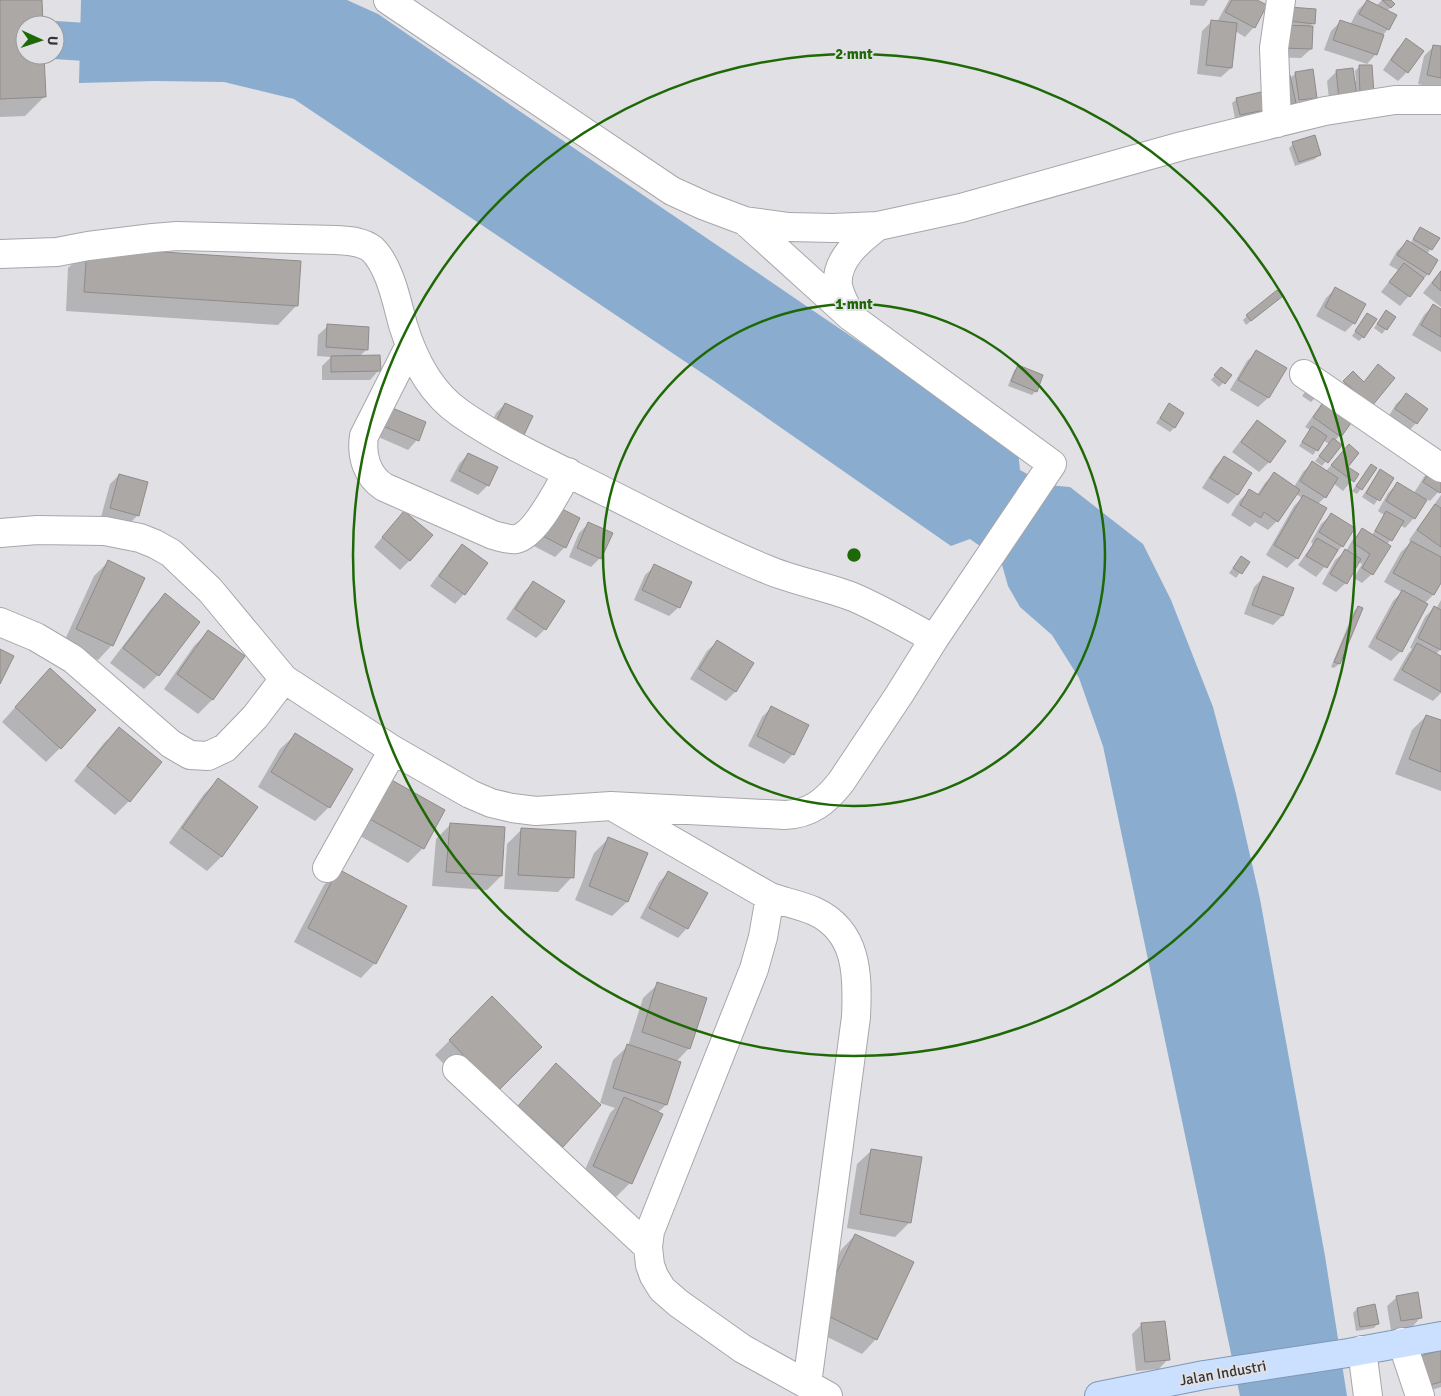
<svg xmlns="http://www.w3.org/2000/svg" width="1441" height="1396" viewBox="0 0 1441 1396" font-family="Signika,sans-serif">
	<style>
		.water { fill: #8aaccf }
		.shadow { fill: #0003 }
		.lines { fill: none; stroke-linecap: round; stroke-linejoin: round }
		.river { stroke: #8aaccf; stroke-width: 38 }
		.building { fill: #aca8a6; stroke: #908b8a }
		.minor-casing { stroke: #a7a7ab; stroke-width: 30 }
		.major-casing { stroke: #7f97b7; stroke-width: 30 }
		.minor { stroke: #fff; stroke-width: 28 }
		.major { stroke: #cae0fe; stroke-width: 28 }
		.ring { fill: none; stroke: #1e6906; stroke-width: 2.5 }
		.labels { text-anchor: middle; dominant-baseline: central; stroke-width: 4; stroke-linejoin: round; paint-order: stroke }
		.street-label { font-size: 15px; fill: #353436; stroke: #e1e0e4 }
		.centre { fill: #1e6906; stroke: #e1e0e4; stroke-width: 2.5 }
		.ring-label { font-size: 15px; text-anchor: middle; font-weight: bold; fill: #1e6906; stroke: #e1e0e4; stroke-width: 4; stroke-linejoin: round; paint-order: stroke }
	</style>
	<rect width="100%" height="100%" fill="#e1e0e4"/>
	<!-- water -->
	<path class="water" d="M81 0H347L378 14C591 161 806 304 1018 451L1020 470 1047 485 1070 487 1143 544 1171 600 1213 707 1236 794 1260 899 1325 1256 1347 1396H1240L1103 746 1079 678 1052 635 1020 607 1008 586 1001 561 970 539 951 546 714 381 294 99 224 82 156 81 79 83Z"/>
	<!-- shadow -->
	<path class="shadow" d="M0 0H41L42 25H25V55H43L45 96 25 116 0 117Z
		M1190 0H1208L1204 6 1190 5Z
		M1229 0H1254V27L1245 37 1235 31 1231 68 1221 77 1197 74 1202 31 1212 21 1217 22Z
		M1368 0 1377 5 1382 0H1390L1394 4 1387 11 1388 29 1383 35 1376 54 1367 64 1324 50 1331 31 1340 22 1350 25 1358 10Z
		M1285 13 1313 23 1309 27 1311 49 1301 58 1273 57Z
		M1407 40V72L1398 81 1383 70 1397 49Z
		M1434 46 1441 48V89L1418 84 1424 56Z
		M1359 67 1372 94 1330 108 1327 81 1337 71 1356 81 1355 71Z
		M1296 73 1316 97 1306 107 1290 109 1289 79Z
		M1237 99 1264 110 1259 114 1235 119 1232 103Z
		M1293 144 1319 155 1315 159 1295 166 1289 148Z
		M1420 228 1438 238 1427 254 1428 274 1400 306 1381 292 1398 270 1389 265 1397 251 1407 242 1410 244Z
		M87 249 297 305 278 325 66 311 68 268Z
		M1441 270V307L1423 293Z
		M1335 289 1354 323 1345 332 1316 316 1326 298Z
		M1277 300 1246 325 1243 320 1247 316Z
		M1433 306 1441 310V352L1412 335 1424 315Z
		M1386 311 1395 317 1382 334 1374 328Z
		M1363 319V337L1359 341 1352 336Z
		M328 326 367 349 359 357 379 370 370 380H322V366L331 357 317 356 318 335Z
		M1257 352 1285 369 1268 398 1258 407 1230 390 1247 361Z
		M1018 366 1036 391 1032 395 1008 386 1014 371Z
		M1378 366 1358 411 1335 441 1340 445 1322 466 1315 461 1329 444 1323 440 1313 455 1299 446 1310 430 1305 427 1327 396 1338 388 1353 373 1363 383Z
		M1217 373 1230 376 1219 387 1211 380Z
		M1308 388 1315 398 1311 402 1302 396Z
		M1406 395 1426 409 1416 423 1407 433 1387 419 1396 404Z
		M505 404 512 445 487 433 496 413Z
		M1169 405 1174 428 1170 432 1156 423Z
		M381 418 417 440 408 450 374 435Z
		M1257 422 1284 441 1269 462 1259 472 1232 452 1248 431Z
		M1349 446 1346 467 1357 474 1343 491 1333 483 1325 497 1318 504 1325 509 1297 558 1287 568 1266 555 1294 506 1302 498 1296 494 1277 521 1268 530 1255 522 1250 527 1231 515 1240 500 1249 491 1257 495 1265 483 1274 474 1294 487 1303 472 1312 463 1326 471Z
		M468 454 488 485 478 495 450 481 459 464Z
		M1224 457 1250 474 1237 495 1228 504 1202 488 1215 467Z
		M1432 464 1441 489 1430 501 1426 499 1414 518 1405 528 1400 525 1387 545 1372 574 1362 583 1354 578 1362 564 1358 562 1346 583 1336 592 1322 584 1335 560 1346 551 1353 539 1363 529 1372 535 1384 515 1378 511 1388 493 1398 483 1414 493Z
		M1371 465 1376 468 1357 494 1352 491Z
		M1380 470 1392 478 1374 505 1362 497Z
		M119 475 138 515 129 524 101 517 110 484Z
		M1441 495V580L1433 595 1424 604 1401 651 1391 661 1368 647 1393 601 1402 592 1384 582 1401 552 1411 542 1409 540Z
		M1331 515 1342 546 1316 577 1298 565 1313 544 1311 542 1321 524Z
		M579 518 565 547 555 557 528 543Z
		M395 522 410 560 400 570 374 547Z
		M589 523 600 558 591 567 569 557 579 533Z
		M462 545 487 564 464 594 455 604 430 586 453 555Z
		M1241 557 1248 562 1236 578 1229 573Z
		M108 562 112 645 98 660 63 644 94 576Z
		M655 566 679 607 669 616 634 600 645 575Z
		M1263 578 1282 616 1273 625 1244 614 1254 587Z
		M534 582 545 629 536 638 506 619 524 592Z
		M165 595 158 675 144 689 110 663 151 609Z
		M1441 600V649L1436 654 1441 657V693L1433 701 1393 680 1408 654 1412 649 1410 648 1425 617 1434 608 1436 609Z
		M1358 607 1362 609 1339 664 1334 668 1331 667 1354 611Z
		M209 631 212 700 198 714 164 689 194 646Z
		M717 642 735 692 726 701 690 679 707 651Z
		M36 684 60 748 46 762 2 722Z
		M772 707 793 754 784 764 748 746 762 717Z
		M1426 716 1441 722V791L1395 774 1412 730Z
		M119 729 129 801 115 815 74 781 104 743Z
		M295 735 329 807 315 821 258 787 280 749Z
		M218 780 256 807 221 857 207 871 169 843 204 794Z
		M374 794 444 811 423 848 408 863 353 832Z
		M450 825 501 876 487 890 432 886 436 839Z
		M521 830 572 877 558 892 504 889 507 844Z
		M609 838 627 902 612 916 575 900 594 853Z
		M338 871 375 963 361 978 294 942 324 885Z
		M668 873 687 928 678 938 640 918 659 882Z
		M658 984 689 1048 676 1062 666 1105 657 1113 630 1183 616 1197 580 1181 610 1113 615 1108 600 1103 613 1060 628 1046 643 998Z
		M492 998 483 1104 435 1055Z
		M556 1065 562 1146 548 1160 504 1121Z
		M872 1150 910 1222 895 1237 847 1228 857 1164Z
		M855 1235 876 1339 862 1354 805 1326 841 1250Z
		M1397 1297 1421 1317 1412 1327 1391 1330 1387 1306Z
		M1357 1309 1378 1323 1374 1328 1356 1331 1353 1313Z
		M1142 1324 1168 1359 1159 1369 1136 1371 1132 1334Z
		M1441 1351V1387L1417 1395Z"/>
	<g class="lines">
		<!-- river -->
		<path class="river" d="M55 40 132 45"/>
	</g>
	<!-- building -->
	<path class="building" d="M0 0H42L43 25H25V55H44L46 97 0 99Z
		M1232 0H1257L1267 5 1255 28 1225 12Z
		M1367 0 1397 15 1389 30 1359 14Z
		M1382 0H1391L1395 4 1391 8Z
		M1289 7 1316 9 1315 24 1288 21Z
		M1211 20 1237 23 1232 68 1206 65Z
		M1340 20 1384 35 1377 55 1333 40Z
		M1283 25 1313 26 1312 49 1282 48Z
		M1406 38 1424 51 1408 73 1391 60Z
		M1433 45 1441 46V78L1427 75Z
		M1359 65H1372L1374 94 1360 95Z
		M1353 68 1357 97 1339 99 1336 70Z
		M1313 69 1317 98 1299 100 1295 72Z
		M1290 75 1296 103 1283 106 1277 78Z
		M1261 92 1265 110 1240 115 1236 98Z
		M1315 135 1321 155 1299 162 1292 142Z
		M1420 227 1440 238 1432 250 1413 239Z
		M1407 240 1438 260 1429 275 1397 255Z
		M87 247 301 261 298 306 84 292Z
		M1404 263 1424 278 1410 297 1389 282Z
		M1441 271V291L1432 283Z
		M1335 287 1366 304 1355 324 1325 307Z
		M1277 290 1283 296 1251 321 1246 315Z
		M1433 304 1441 309V337L1421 325Z
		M1386 310 1396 317 1387 330 1377 324Z
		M1367 313 1377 319 1364 338 1355 331Z
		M327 324 369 327 368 350 326 347Z
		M1256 350 1287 368 1269 398 1238 380Z
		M380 355 381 371 331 372V356Z
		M1378 364 1395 378 1372 406 1343 381 1353 371 1364 382Z
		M1018 365 1043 375 1037 392 1011 381Z
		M1221 367 1232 375 1225 384 1214 375Z
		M1336 385 1364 405 1341 437 1313 417Z
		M1406 393 1428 409 1417 424 1395 409Z
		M505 403 533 416 523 437 495 424Z
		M1169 403 1184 413 1175 428 1160 418Z
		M390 407 426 422 419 441 383 426Z
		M1257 420 1286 441 1270 463 1241 442Z
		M1312 426 1327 436 1318 451 1302 442Z
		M1333 438 1342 445 1328 463 1319 456Z
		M1349 444 1359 453 1348 467 1359 474 1354 482 1331 465Z
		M468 453 498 467 489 486 459 471Z
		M1441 453V492L1440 493 1423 482Z
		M1224 456 1252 473 1238 495 1210 478Z
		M1312 461 1338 478 1326 498 1300 481Z
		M1371 464 1377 468 1362 490 1356 486Z
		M1380 469 1394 478 1380 501 1366 493Z
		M1274 472 1300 490 1278 522 1264 512 1261 518 1240 505 1249 489 1259 495Z
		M119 474 148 482 139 516 110 508Z
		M1397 482 1427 500 1415 519 1386 501Z
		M1303 495 1327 508 1298 559 1274 545Z
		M552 504 580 518 566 548 537 533Z
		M1435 504 1441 508V547L1417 530Z
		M404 511 433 535 410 561 382 537Z
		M1386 511 1404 521 1392 541 1375 531Z
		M1331 513 1355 528 1343 547 1319 532Z
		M588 522 613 533 601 559 577 548Z
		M1362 528 1391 546 1373 575 1362 568 1370 554 1353 543Z
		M1317 538 1338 550 1327 568 1306 556Z
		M1411 541 1441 557V583L1434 595 1393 573Z
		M462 544 488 563 465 595 439 576Z
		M1345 549 1361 559 1347 584 1330 574Z
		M1241 556 1250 562 1242 574 1233 568Z
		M108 560 145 578 113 646 76 629Z
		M654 564 692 582 680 608 642 590Z
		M1263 576 1294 588 1283 616 1252 605Z
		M533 581 565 601 546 630 515 609Z
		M1402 590 1428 604 1402 652 1376 638Z
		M165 593 200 622 159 676 123 648Z
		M1358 606 1363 608 1340 664 1334 662Z
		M1434 606 1441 610V650L1418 638Z
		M208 630 245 656 213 700 177 674Z
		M717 640 754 663 736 692 699 669Z
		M1417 643 1441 656V692L1402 670Z
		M0 649 14 656 0 684Z
		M50 668 96 710 61 749 15 707Z
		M771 706 809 725 794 755 757 736Z
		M1426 715 1441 720V772L1409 759Z
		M119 727 162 762 130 802 87 766Z
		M295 733 353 769 330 808 271 772Z
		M218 778 258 807 222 857 182 828Z
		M388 778 445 810 424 849 366 817Z
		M450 823 505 827 502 876 446 872Z
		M521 828 576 831 574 878 518 875Z
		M608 837 648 853 628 902 589 886Z
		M338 869 407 906 376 964 308 928Z
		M668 871 708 893 688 929 649 908Z
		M657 982 707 998 690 1049 642 1032Z
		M492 996 542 1047 498 1091 449 1040Z
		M627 1044 681 1062 667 1105 613 1088Z
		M556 1063 601 1105 563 1147 518 1106Z
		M624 1097 663 1114 632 1184 593 1166Z
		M871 1149 922 1157 911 1223 860 1214Z
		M855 1234 914 1262 877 1340 818 1311Z
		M1418 1292 1422 1318 1401 1321 1396 1296Z
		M1375 1304 1379 1324 1360 1327 1357 1308Z
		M1165 1321 1170 1360 1145 1362 1141 1323Z
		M1441 1350V1382L1426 1386 1417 1357Z"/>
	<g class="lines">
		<!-- minor casing -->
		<g class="minor-casing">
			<path id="minor" d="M388 0 672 191 705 206 745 221 789 227 833 228 878 226 961 208 1182 146 1325 111 1395 100H1441
				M1277 123 1274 48 1281 0
				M0 254 57 252 88 246 153 238 177 236 336 240C348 241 362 241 372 249 390 266 397 303 403 325 413 358 431 393 460 413 506 445 557 467 606 492 659 518 711 547 766 569 794 581 825 586 853 597 881 609 907 624 934 639
				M850 315C846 306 840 296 838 286 835 259 860 240 878 226
				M410 345 364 436C361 456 367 476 384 487L493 535C501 537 508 540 516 539 536 535 558 489 568 472
				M1304 374 1441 468
				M0 533 37 530 105 531 140 538 155 544 171 553 210 590 284 679 393 750 470 794 491 803 512 808 536 811 611 806 785 815C811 814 826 801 841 782L899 695 934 639 1052 464 851 317 745 221
				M0 622 36 637 73 659 171 744 190 755 208 756 225 748 255 717 284 679
				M617 809 770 897 763 937 754 969 650 1231 648 1247 650 1265 654 1276 662 1289 678 1303 743 1349 828 1396
				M327 868 393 750
				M770 897C784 902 800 905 814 911 858 931 858 975 856 1017L807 1384
				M457 1069 648 1247
				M1402 1342 1420 1396
				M1362 1350 1368 1396"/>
		</g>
		<!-- major casing -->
		<g class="major-casing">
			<path id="major" d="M1099 1396 1204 1375 1348 1353 1441 1336"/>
		</g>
		<!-- minor -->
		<use href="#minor" class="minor"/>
		<!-- major -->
		<use href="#major" class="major"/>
	</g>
	<!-- distance rings -->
	<g class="ring">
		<circle cx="854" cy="555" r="251"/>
		<circle cx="854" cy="555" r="501"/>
	</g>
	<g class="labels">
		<!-- street labels -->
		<g class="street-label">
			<text transform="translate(1223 1373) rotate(-10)">Jalan Industri</text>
		</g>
	</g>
	<circle cx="854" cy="555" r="8" class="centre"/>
	<g class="ring-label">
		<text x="854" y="59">2 mnt</text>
		<text x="854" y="309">1 mnt</text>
	</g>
	<!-- north arrow -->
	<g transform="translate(40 40) rotate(93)"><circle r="24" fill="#e1e0e4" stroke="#9c9b9e"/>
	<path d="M0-4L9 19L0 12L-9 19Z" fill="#1e6906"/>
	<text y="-8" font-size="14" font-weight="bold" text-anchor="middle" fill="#353436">U</text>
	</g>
</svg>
